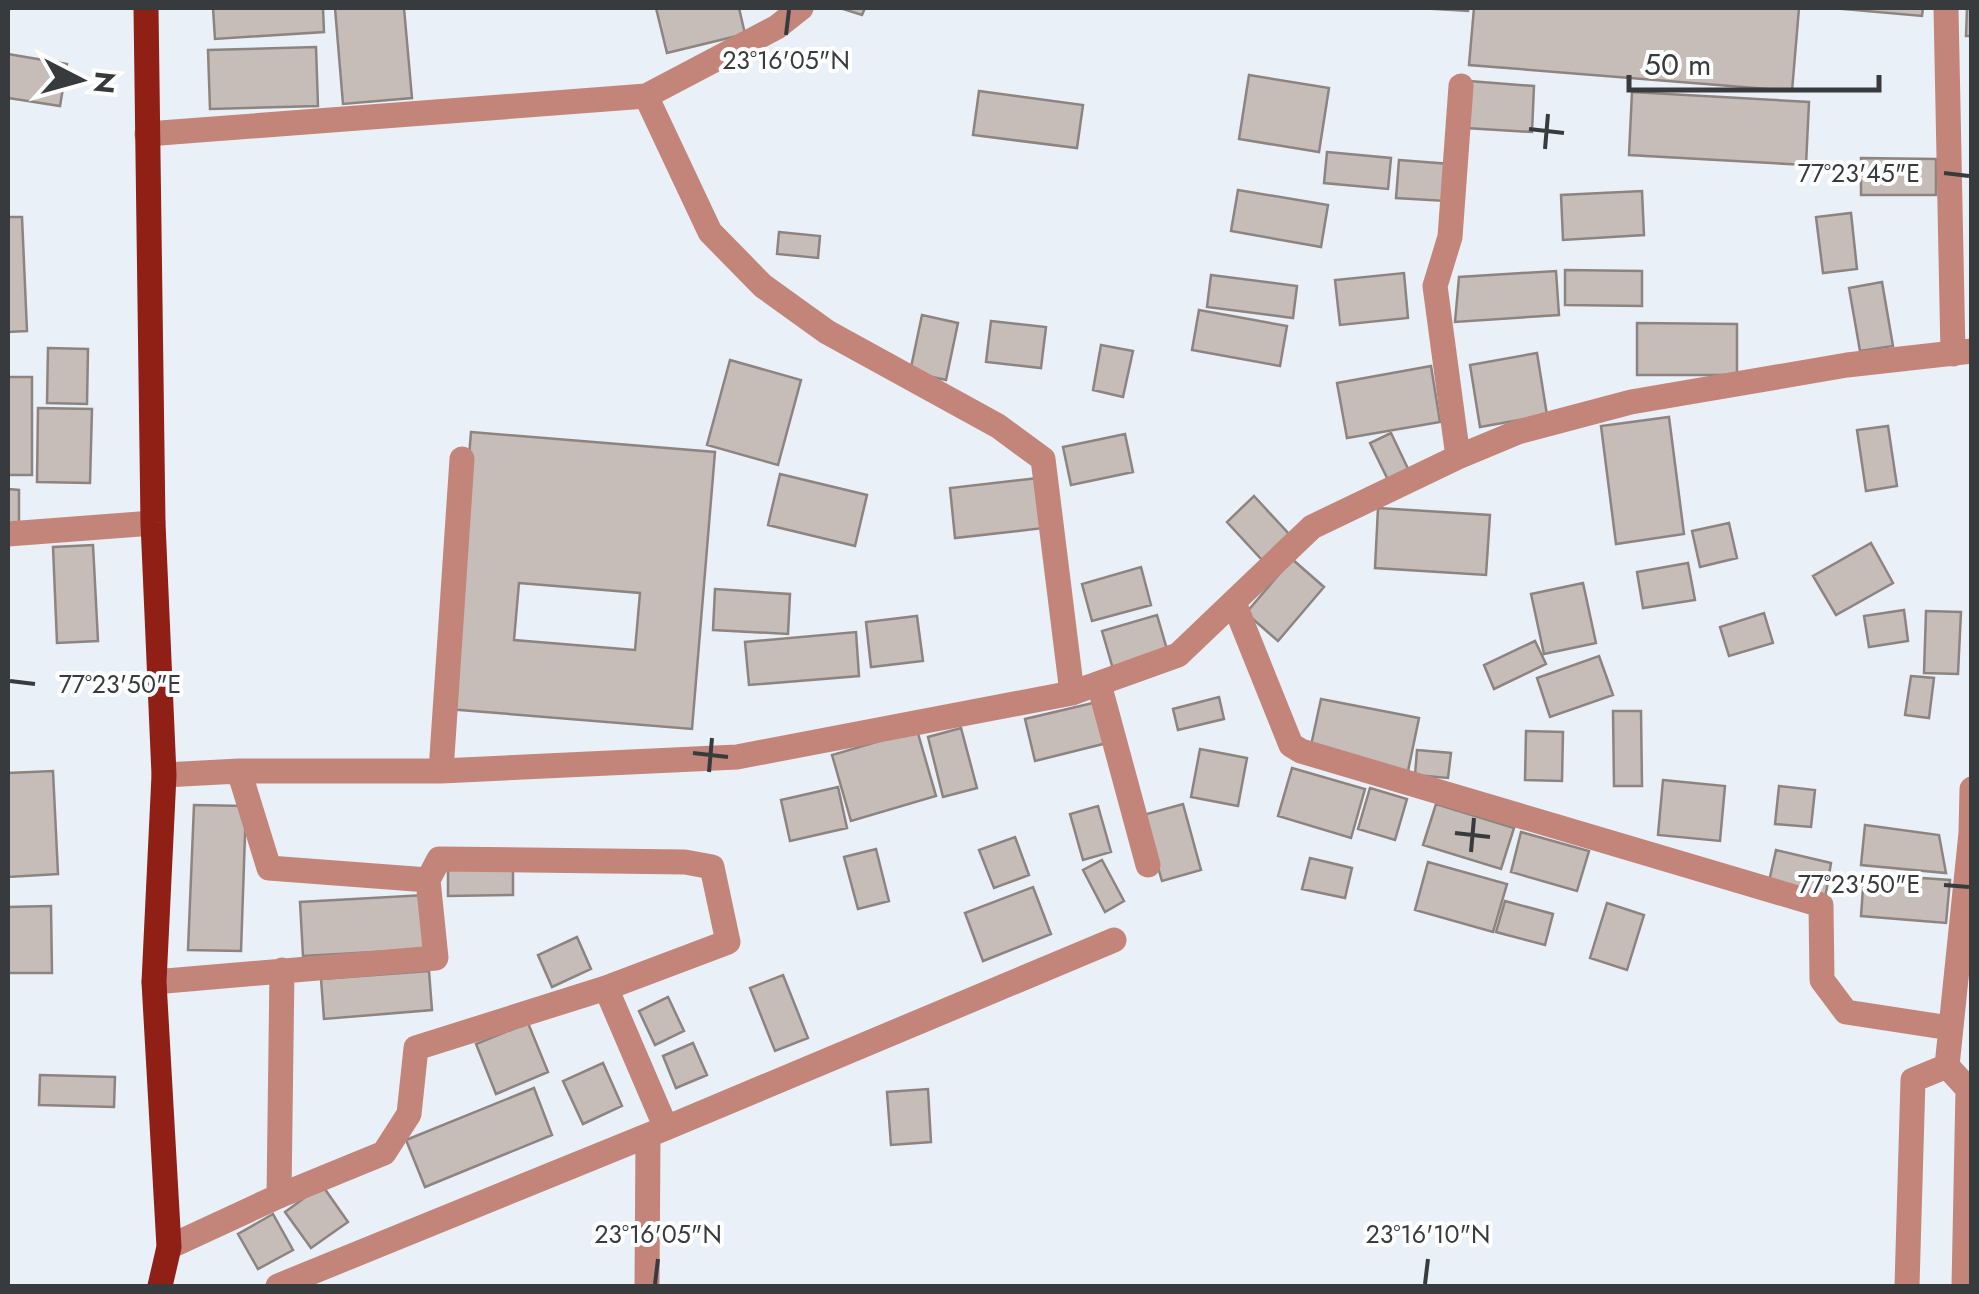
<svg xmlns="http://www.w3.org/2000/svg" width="1979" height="1294" viewBox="0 0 1979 1294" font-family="Jost,sans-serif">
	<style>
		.building { fill: #c6bcb8; stroke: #8d8480; stroke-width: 2.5; fill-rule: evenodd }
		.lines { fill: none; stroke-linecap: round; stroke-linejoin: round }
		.minor { stroke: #c3857a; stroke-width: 25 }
		.major { stroke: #901f15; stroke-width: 25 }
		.ticks { fill: none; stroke: #383b3e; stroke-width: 4 }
		.ticks-label { font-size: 25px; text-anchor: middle; fill: #383b3e; stroke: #fff; stroke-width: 8; stroke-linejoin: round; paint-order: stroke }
	</style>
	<rect width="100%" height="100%" fill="#eaf0f8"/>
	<!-- building -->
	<path class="building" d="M213 8H323L324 32 215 39Z
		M335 8H404L412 98 343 104Z
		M656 8H739L745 34 667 53Z
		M840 8H865L862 15Z
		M1418 8H1468V11Z
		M1474 8H1799L1792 91 1469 65Z
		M1832 8H1923L1922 16Z
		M1967 8H1972V36H1966Z
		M316 47 318 106 210 109 208 50Z
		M8 54 67 64 60 106 8 98Z
		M1249 75 1329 88 1319 152 1239 139Z
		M1469 81 1534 86 1532 132 1466 128Z
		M979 91 1083 105 1077 148 973 135Z
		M1632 92 1809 102 1806 165 1629 155Z
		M1327 152 1391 158 1388 189 1324 183Z
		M1861 158 1936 159V195H1861Z
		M1399 160 1450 164 1446 201 1396 198Z
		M1238 190 1328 205 1321 247 1231 231Z
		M1642 191 1644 235 1563 240 1561 195Z
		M1851 213 1857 269 1823 273 1816 217Z
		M8 217H22L27 331 8 332Z
		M779 232 820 236 818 258 777 254Z
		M1565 270 1642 271V306L1565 305Z
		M1556 271 1559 315 1455 322 1459 277Z
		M1404 273 1408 318 1340 325 1335 280Z
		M1211 275 1297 286 1293 318 1207 307Z
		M1882 282 1893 346 1860 351 1849 288Z
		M1199 310 1287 326 1280 366 1192 350Z
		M922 315 958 323 946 380 910 372Z
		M991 321 1046 327 1041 368 986 362Z
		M1637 323 1737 324V375H1637Z
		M1101 345 1133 351 1123 397 1093 390Z
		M48 348 88 349 87 404 47 403Z
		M1537 353 1547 415 1480 427 1470 365Z
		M730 360 801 380 778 465 707 445Z
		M1431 366 1440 422 1347 438 1337 383Z
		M8 377H32V475H8Z
		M38 408 92 409 90 483 37 482Z
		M1669 417 1684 534 1616 544 1601 426Z
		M1888 426 1897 486 1866 491 1857 430Z
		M471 432 715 452 692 729 448 709ZM519 583 640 593 635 650 514 640Z
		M1391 433 1411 475 1391 486 1370 443Z
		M1125 434 1133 472 1071 485 1063 447Z
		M780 474 867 495 855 546 768 525Z
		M1039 478 1044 528 955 538 950 488Z
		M8 489 19 490V533H8Z
		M1254 496 1289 534 1262 560 1227 522Z
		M1378 508 1490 515 1486 575 1375 568Z
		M1729 523 1737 558 1700 567 1692 531Z
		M1871 543 1893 583 1836 615 1813 576Z
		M93 545 98 641 57 643 53 547Z
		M1292 559 1324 587 1278 641 1246 613Z
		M1688 563 1695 600 1643 608 1637 572Z
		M1141 567 1151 605 1092 621 1082 584Z
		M1583 583 1596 643 1544 654 1531 594Z
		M715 589 790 594 788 634 713 630Z
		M1904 610 1908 641 1869 647 1864 616Z
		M1926 611 1961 612 1958 674 1924 673Z
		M1764 613 1773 643 1729 656 1720 627Z
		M1157 615 1168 653 1113 669 1102 631Z
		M917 616 923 661 871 667 866 622Z
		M856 632 859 676 749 685 745 642Z
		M1535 641 1546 664 1494 689 1484 665Z
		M1599 656 1613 695 1550 717 1537 678Z
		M1911 676 1934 678 1929 718 1905 715Z
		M1219 697 1224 719 1178 730 1173 709Z
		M1321 699 1419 718 1407 776 1310 750Z
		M1097 702 1107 743 1035 761 1025 719Z
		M1613 711H1641L1642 786H1614Z
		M961 728 977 788 943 797 928 737Z
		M917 730 936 796 851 821 832 755Z
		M1526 731 1563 732 1562 781 1525 780Z
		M1200 749 1247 758 1238 806 1191 797Z
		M1417 750 1451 753 1448 778 1415 775Z
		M1292 768 1365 789 1351 838 1278 816Z
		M53 771 58 874 8 877V773Z
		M1663 780 1725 786 1720 841 1658 835Z
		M1779 786 1815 790 1811 827 1775 824Z
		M838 787 847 828 790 841 781 800Z
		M1370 788 1407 799 1395 840 1358 829Z
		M1183 804 1201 870 1162 881 1143 815Z
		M1436 804 1514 828 1501 869 1423 845Z
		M194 805 246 806 241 951 188 950Z
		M1098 806 1111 852 1083 860 1070 814Z
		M1865 825 1939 835 1946 873 1861 865Z
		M1521 832 1589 851 1577 891 1511 872Z
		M1015 837 1029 875 994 888 979 850Z
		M876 849 889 901 858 909 844 857Z
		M1776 850 1831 863 1825 899 1768 886Z
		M1310 858 1352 868 1345 898 1302 889Z
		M1102 860 1124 901 1105 912 1083 870Z
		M1428 862 1507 884 1493 932 1415 910Z
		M513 865V895L448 896V866Z
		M1864 874 1950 880 1946 923 1861 916Z
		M1033 887 1051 934 983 961 965 913Z
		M425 895 428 949 303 956 300 902Z
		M1505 901 1553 914 1545 945 1496 932Z
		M1607 903 1644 915 1627 970 1590 958Z
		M51 906 52 973H8V907Z
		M577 937 591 969 552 987 538 955Z
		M429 971 432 1010 324 1019 321 979Z
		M783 975 808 1038 775 1051 750 988Z
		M668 997 684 1031 655 1045 639 1011Z
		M528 1023 548 1072 496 1094 476 1044Z
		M693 1043 707 1075 676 1088 663 1056Z
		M603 1063 622 1106 583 1124 563 1081Z
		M40 1075 115 1077 114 1107 39 1105Z
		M534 1088 552 1135 425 1187 406 1140Z
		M928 1089 931 1142 891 1145 887 1092Z
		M322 1185 348 1222 311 1248 285 1212Z
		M273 1214 293 1250 258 1269 238 1234Z"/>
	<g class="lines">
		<!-- minor -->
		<path class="minor" d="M1946 8 1953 354
			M646 96 710 232 763 286 827 332 998 426 1043 459 1072 693
			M147 134 646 96 777 27 801 8
			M1458 457 1435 286 1450 237 1461 86
			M8 534 153 523
			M1234 603 1291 745 1301 751 1821 905 1822 980 1846 1012 1950 1028
			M1099 684 1148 865
			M441 771 462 459
			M164 775 239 771H441L737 757 1072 693 1178 655 1312 527 1458 457 1518 432 1631 402 1847 365 1972 351
			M154 982 436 958 428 880
			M606 988 666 1128
			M279 1196 282 970
			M169 1247 279 1196 384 1153 409 1114 416 1048 606 988 728 942 712 867 685 862 439 859 428 880 269 868 239 771
			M278 1286 666 1128 1114 940
			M647 1286 648 1136
			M1907 1286 1913 1080 1947 1066
			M1964 1286 1968 1089 1947 1066 1971 833 1972 789"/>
		<!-- major -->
		<path class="major" d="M146 8 153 523 164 775 154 982 169 1247 160 1286"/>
	</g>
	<!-- ticks -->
	<path class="ticks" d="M786 35 789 10M1529 129 1564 133M1545 149 1548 114M1944 173 1969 176M10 681 35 684M693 753 728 757M709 772 712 738M1455 833 1490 837M1471 852 1474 818M1944 885 1969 887M655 1284 658 1259M1425 1284 1428 1259"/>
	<g class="ticks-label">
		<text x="786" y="69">23°16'05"N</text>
		<text x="1859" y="182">77°23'45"E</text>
		<text x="120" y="693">77°23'50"E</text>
		<text x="1859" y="893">77°23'50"E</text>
		<text x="658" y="1243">23°16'05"N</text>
		<text x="1428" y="1243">23°16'10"N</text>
	</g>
	<!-- border -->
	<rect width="1979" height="1294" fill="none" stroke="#383b3e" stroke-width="20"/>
	<!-- north arrow -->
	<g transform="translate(80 80) rotate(96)" stroke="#ffffff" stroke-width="8" paint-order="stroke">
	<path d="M0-8L18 38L0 25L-18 38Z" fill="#383b3e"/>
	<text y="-15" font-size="28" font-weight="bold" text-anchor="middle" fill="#383b3e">N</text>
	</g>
	<!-- scale -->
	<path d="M1629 75v15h250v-15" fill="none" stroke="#383b3e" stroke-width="5"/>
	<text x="1644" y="75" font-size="30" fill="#383b3e" stroke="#ffffff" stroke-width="8" paint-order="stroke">50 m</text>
</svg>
